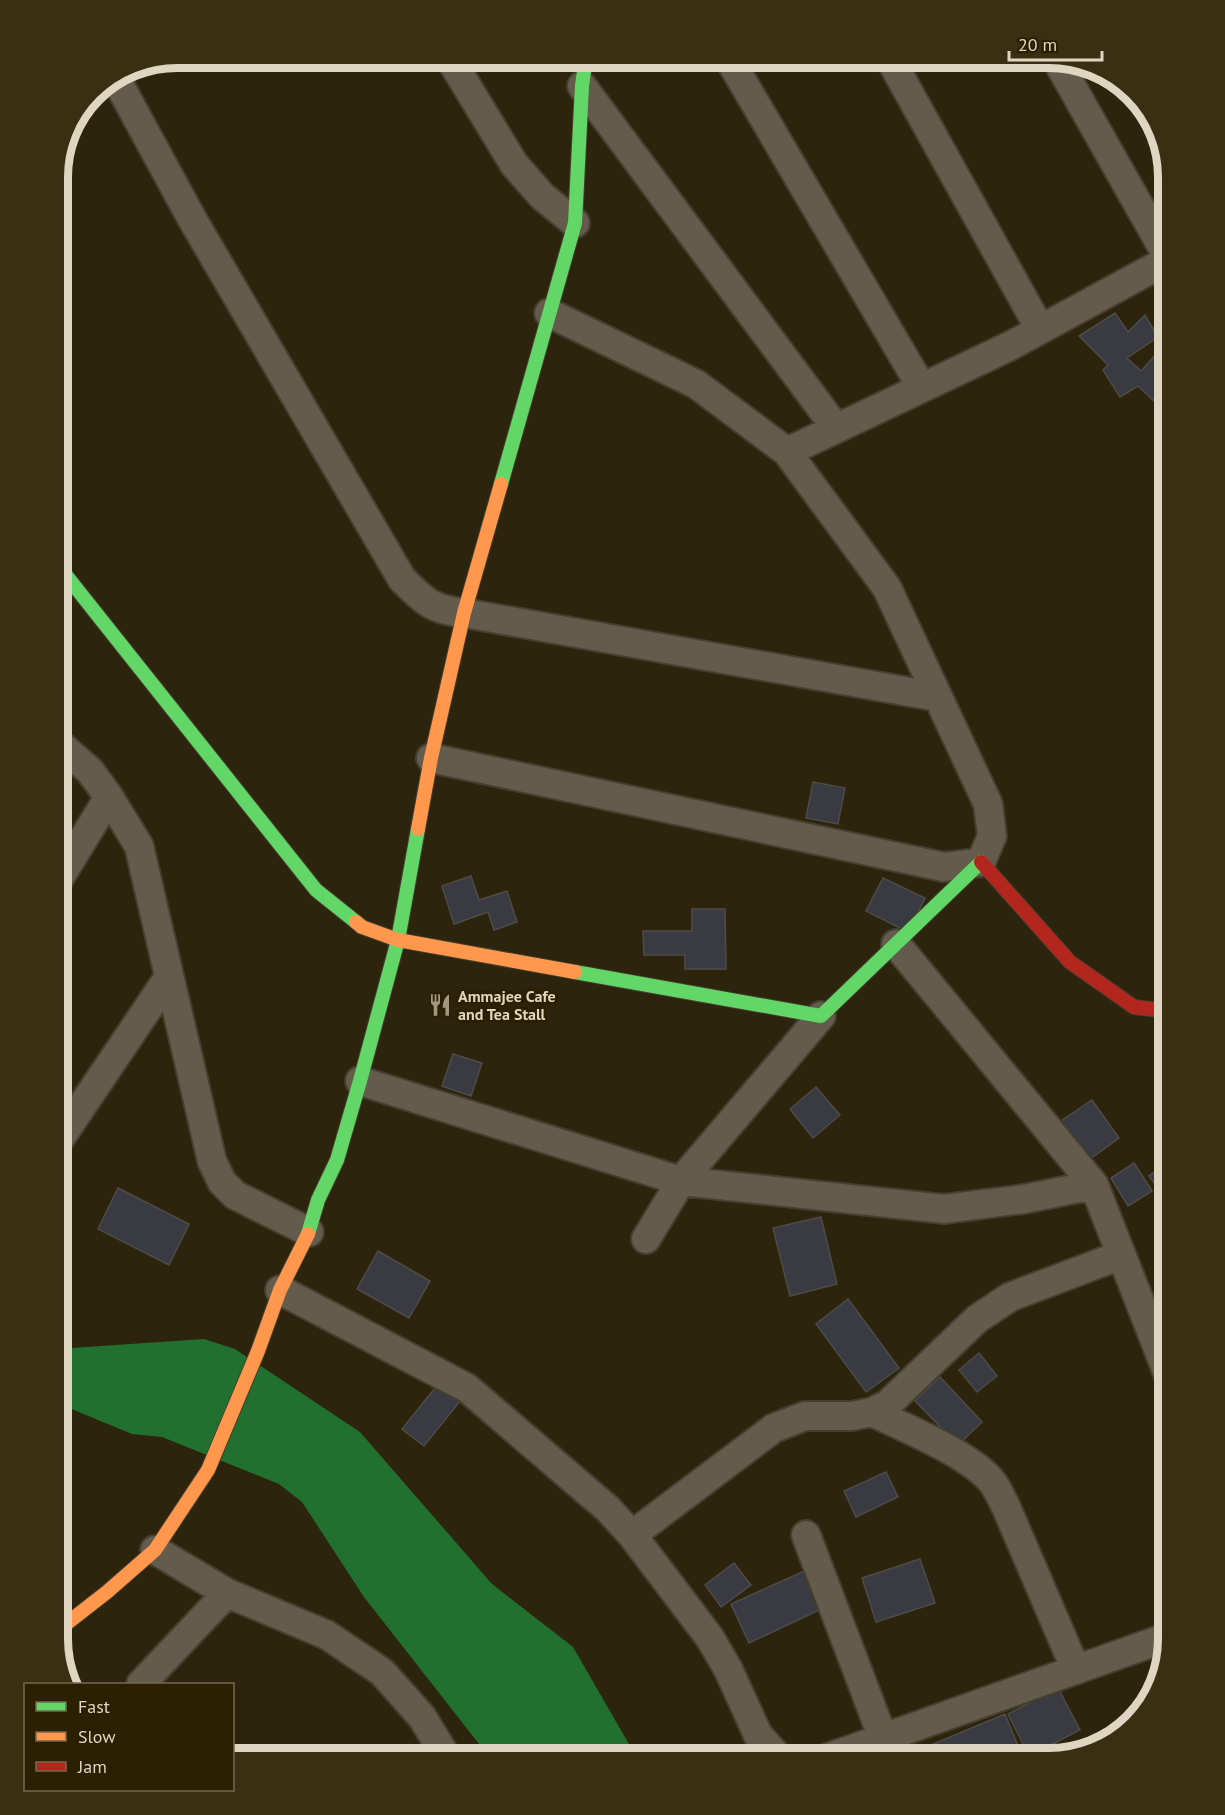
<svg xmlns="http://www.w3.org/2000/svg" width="1225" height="1815" viewBox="0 0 1225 1815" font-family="'PT Sans',sans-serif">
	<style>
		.water { fill: #227030 }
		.building { fill: #393a42; stroke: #4d4c48; stroke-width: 1.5 }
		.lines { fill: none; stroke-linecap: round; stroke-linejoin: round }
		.street-casing { stroke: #453f2f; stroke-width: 32 }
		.fast-casing { stroke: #453f2f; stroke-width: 16 }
		.slow-casing { stroke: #453f2f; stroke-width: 16 }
		.jam-casing { stroke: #453f2f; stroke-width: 16 }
		.street { stroke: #635c4c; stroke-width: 28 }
		.fast { stroke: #63d668; stroke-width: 14 }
		.slow { stroke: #ff974d; stroke-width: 14 }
		.jam { stroke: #b3261e; stroke-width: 14 }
		.labels { text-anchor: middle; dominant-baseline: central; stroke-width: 6; stroke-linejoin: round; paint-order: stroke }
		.poi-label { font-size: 16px; font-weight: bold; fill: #dfd6c1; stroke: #2c2003; text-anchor: start }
		.rim { fill: none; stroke: #dfd6c1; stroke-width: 8 }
	</style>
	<rect width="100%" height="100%" fill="#2c240d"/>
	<!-- water -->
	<path class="water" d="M204 1339 235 1349 360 1432 492 1584 573 1647 637 1758H490L364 1597 302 1502 279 1484 162 1437 132 1434 57 1403V1349Z"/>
	<!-- building -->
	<path class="building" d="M1115 313 1128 332 1145 315 1158 337 1127 358 1141 371 1161 349 1168 361V414L1138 386 1120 397 1103 370 1108 365 1079 336Z
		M813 782 845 788 838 824 806 818Z
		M471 876 479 900 507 891 517 922 494 930 488 912 454 924 442 886Z
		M883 878 925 898 908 932 866 911Z
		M692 909H725L726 969H685V955H644L643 931H692Z
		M453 1054 482 1063 471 1096 442 1086Z
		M816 1087 840 1115 813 1138 790 1109Z
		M1092 1100 1119 1138 1086 1162 1058 1123Z
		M1168 1162V1202L1149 1176Z
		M1134 1163 1152 1191 1128 1206 1111 1178Z
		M118 1188 189 1224 169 1265 98 1229Z
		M821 1217 837 1284 790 1296 773 1228Z
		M378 1251 430 1281 409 1318 357 1289Z
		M848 1299 899 1368 866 1392 816 1324Z
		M979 1353 997 1376 977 1392 959 1370Z
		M940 1377 982 1422 958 1445 915 1401Z
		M439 1383 461 1400 424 1446 402 1429Z
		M886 1472 898 1497 856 1517 844 1491Z
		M920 1559 935 1603 876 1622 862 1578Z
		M734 1563 751 1585 721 1607 705 1585Z
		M811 1568 828 1606 749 1643 731 1604Z
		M1058 1688 1080 1730 1029 1756 1008 1714Z
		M1005 1714 1023 1758H900Z"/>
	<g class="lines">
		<!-- street casing -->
		<g class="street-casing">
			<path id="street" d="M449 57 514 164 542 196 575 223
				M728 57 922 388
				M889 57 1040 329
				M1055 57 1168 257
				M115 77 191 217 402 579C424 601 432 610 464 613L938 697
				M582 86 836 428
				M549 313 696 384 787 452 1010 346 1168 260
				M57 742 90 771 109 797 139 846 212 1161 222 1182 235 1195 309 1232
				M431 758 944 867 981 862 992 836 988 804 887 588 787 452
				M57 882 109 797
				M360 1081 681 1181 821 1016
				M57 1143 169 977
				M1094 1185 1168 1374
				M646 1239 681 1181 944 1209 1024 1199 1094 1185 896 944
				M280 1290 467 1388 608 1509 632 1535 710 1638 728 1669 758 1735 779 1758
				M872 1412C905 1428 972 1455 993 1483 998 1490 1002 1499 1006 1507L1076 1670
				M632 1535 774 1428 805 1416H852L872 1412 888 1404 977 1319 1010 1297 1121 1255
				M806 1535 883 1738
				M155 1550 227 1593 327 1635 382 1672 422 1717 447 1758
				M141 1684 227 1593
				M827 1758 1168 1637"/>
		</g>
		<!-- fast casing -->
		<g class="fast-casing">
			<path id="fast" d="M501 484 575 223 582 86 586 57
				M57 564 316 890 356 922
				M575 972 821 1016 981 862
				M308 1234 318 1200 337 1160 360 1081 398 940 418 829"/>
		</g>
		<!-- slow casing -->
		<g class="slow-casing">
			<path id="slow" d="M418 829 431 758 464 613 501 484
				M356 922 362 927 398 940 575 972
				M57 1631 107 1592 155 1550 208 1470 258 1351 280 1290 308 1234"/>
		</g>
		<!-- jam casing -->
		<g class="jam-casing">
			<path id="jam" d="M981 862 1070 962 1134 1007 1168 1011"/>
		</g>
		<!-- street -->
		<use href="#street" class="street"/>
		<!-- fast -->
		<use href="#fast" class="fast"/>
		<!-- slow -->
		<use href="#slow" class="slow"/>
		<!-- jam -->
		<use href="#jam" class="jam"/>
	</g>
	<!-- icons -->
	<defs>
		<g id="restaurant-bare" transform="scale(1.8)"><path d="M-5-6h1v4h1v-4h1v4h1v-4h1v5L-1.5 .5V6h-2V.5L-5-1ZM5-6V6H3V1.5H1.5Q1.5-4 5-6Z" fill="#a09882" stroke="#2c2003" stroke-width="2.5" paint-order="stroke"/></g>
	</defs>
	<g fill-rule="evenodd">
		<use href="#restaurant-bare" x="440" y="1005"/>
	</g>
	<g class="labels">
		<!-- poi labels -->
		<g class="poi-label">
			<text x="458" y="996">Ammajee Cafe<tspan x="458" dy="18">and Tea Stall</tspan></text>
		</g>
	</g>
	<!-- crop -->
	<path d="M0 0H1225V1815H0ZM177 68H1049A109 109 0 0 1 1158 177V1639A109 109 0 0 1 1049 1748H177A109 109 0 0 1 68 1639V177A109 109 0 0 1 177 68Z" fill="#3a2f12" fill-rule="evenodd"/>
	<path class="rim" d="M177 68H1049A109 109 0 0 1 1158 177V1639A109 109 0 0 1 1049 1748H177A109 109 0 0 1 68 1639V177A109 109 0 0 1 177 68Z"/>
	<!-- legend -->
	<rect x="24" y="1683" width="210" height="108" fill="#2c2003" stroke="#74694f" stroke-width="1.5"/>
	<rect x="36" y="1702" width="30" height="9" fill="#63d668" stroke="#74694f" stroke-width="1.5"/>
	<text x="78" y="1713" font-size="18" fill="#dfd6c1">Fast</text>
	<rect x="36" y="1732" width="30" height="9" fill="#ff974d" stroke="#74694f" stroke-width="1.5"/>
	<text x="78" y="1743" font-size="18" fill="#dfd6c1">Slow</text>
	<rect x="36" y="1762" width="30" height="9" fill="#b3261e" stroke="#74694f" stroke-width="1.5"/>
	<text x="78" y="1773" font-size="18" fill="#dfd6c1">Jam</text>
	<!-- scale -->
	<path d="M1009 51v9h93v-9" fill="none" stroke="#dfd6c1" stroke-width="3"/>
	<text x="1018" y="51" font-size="18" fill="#dfd6c1" stroke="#2c2003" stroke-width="4.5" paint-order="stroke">20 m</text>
</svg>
